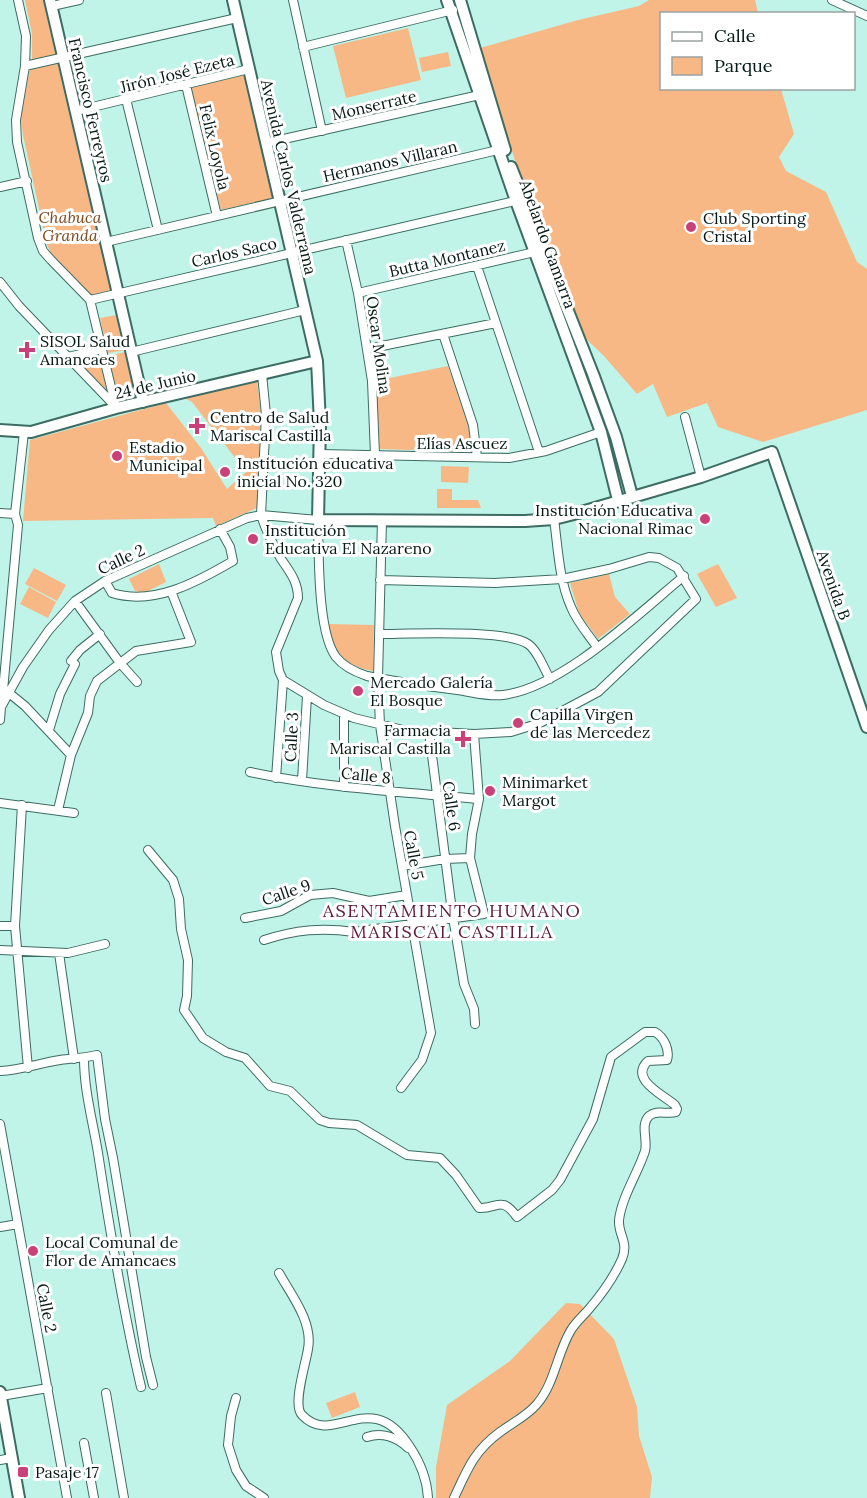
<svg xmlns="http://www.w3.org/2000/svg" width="867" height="1498" viewBox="0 0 867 1498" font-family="Lora,serif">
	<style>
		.green { fill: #f7b886 }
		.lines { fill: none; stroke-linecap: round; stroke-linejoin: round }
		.street-casing { stroke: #3c6c62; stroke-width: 10 }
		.secondary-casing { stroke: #3c6c62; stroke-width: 14 }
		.street { stroke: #fff; stroke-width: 8 }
		.secondary { stroke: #fff; stroke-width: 10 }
		.poi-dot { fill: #ca4079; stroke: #fff; stroke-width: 2 }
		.labels { text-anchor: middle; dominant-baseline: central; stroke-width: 6; stroke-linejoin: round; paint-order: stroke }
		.street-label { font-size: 16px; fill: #051915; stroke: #fff }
		.park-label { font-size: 16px; font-style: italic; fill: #7b4a1e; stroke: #fff }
		.poi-label { font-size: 16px; fill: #051915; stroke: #fff; text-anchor: start }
		.neighbourhood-label { font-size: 18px; letter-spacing: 1.5px; fill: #5f1c37; stroke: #fff }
	</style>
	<rect width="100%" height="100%" fill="#c0f4e8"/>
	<!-- green -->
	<path class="green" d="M25 0H46L60 57 32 63V34Z
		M649 0H755L758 13 662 14V88L781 89 794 134 779 157 786 171 826 192 857 262 867 269V410L763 442 718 427 707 403 667 417 653 384 637 394 604 356 586 339 518 170 480 48 578 20 639 6Z
		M408 28 421 80 346 98 333 46Z
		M448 52 451 66 422 72 419 58Z
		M61 60 112 292 91 297 51 253 47 245 23 135 21 118 30 67Z
		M244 75 274 198 221 210 191 87Z
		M117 315 125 350 108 353 100 318Z
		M125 352 134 387 117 391 108 356Z
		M99 355 107 389 105 390 78 361Z
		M448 366 468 424 472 452 380 449 375 381Z
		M257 380 261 414 257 508 216 526 213 518 23 521 30 440 166 403 201 448 227 489 246 472 192 402 186 399 190 396Z
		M441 466 469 467 468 483 441 482Z
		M437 489H452V500H478L481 508H437Z
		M159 564 166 582 144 593 135 591 129 579Z
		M718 564 737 598 716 607 697 574Z
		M34 568 66 585 57 601 25 584Z
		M609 574 615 597 630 614 598 639 579 613 570 583Z
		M29 587 56 602 48 618 20 604Z
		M329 624 374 625 373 671C346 667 332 651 329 624Z
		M566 1303 580 1304 614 1339 637 1407 639 1436 652 1477 650 1498H436V1467L447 1405 510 1361Z
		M355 1392 360 1407 332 1418 326 1403Z"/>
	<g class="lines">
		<!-- street casing -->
		<g class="street-casing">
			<path id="street" d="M18 0 26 36 25 66 16 120 17 142 38 238 43 251 51 260 90 300 116 408
				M293 0 322 131
				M832 0 867 16
				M52 6 79 0
				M303 47 453 10
				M25 66 237 18
				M186 85 217 216
				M126 99 158 230
				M76 111 249 69
				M266 143 484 94
				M0 187 27 181
				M346 240 358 293 372 381 375 455
				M106 242 502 149
				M477 266 539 452
				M0 282 19 306 115 406
				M358 293 539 251
				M90 300 519 200
				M443 334 473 425 477 457
				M367 349 496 323
				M131 352 305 310
				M68 357 102 349
				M262 374 266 415 261 515C266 531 273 545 281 559 290 572 298 582 298 598L276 652 279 671 283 680 324 705 354 718 403 730 474 734 511 732 540 723 598 692 696 599 677 568 659 558 649 557 609 569 562 579 495 583 380 580
				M685 417 701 477
				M320 454 509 458 546 451 601 432
				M0 513 15 514
				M554 519C558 548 559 580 571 607 577 622 588 634 597 647
				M382 520 378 678 380 725 395 826 431 1033 422 1060 401 1088
				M105 581 112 593C154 606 197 582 233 561L230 547 220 529
				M75 601 120 663 137 682
				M379 634C409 634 506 629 528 644 538 651 544 669 550 679
				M71 661 80 650 100 634
				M9 693 25 706 71 755 88 713 90 696 97 681 136 651 191 642 171 591
				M2 702 18 525 15 514 24 432
				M0 720 1 707 23 667 49 630 75 601 105 581 247 518 261 515 318 520C319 552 317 632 336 657 344 667 355 672 367 676 397 682 427 686 457 690 472 692 488 697 503 695 562 688 638 614 684 576
				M49 730 60 694 75 664
				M429 732 452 911 464 984 474 1009 475 1024
				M250 772C325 788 403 792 479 799
				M276 778 283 680
				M302 781 307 696
				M344 787V714
				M0 803 74 813
				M22 805 15 926 28 1068
				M58 810 71 755
				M148 850 173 880 179 899 181 929 188 960 187 996 184 1010 203 1038 226 1052 245 1058 270 1086 290 1091 320 1120 329 1123 357 1125 407 1155 440 1158 456 1175 479 1208C498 1209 501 1195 517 1217L552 1190 560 1180 593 1119 611 1057 645 1032H655C664 1037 670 1050 667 1060L648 1061C629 1079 662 1094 675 1105L677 1109 676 1112C667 1115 657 1109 649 1116 640 1125 648 1140 645 1151 638 1173 622 1196 619 1220 618 1235 629 1242 622 1259 614 1277 601 1295 589 1309 583 1316 576 1322 571 1330 557 1353 555 1383 537 1404 527 1416 512 1423 500 1432 474 1451 467 1470 454 1498
				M402 866 445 859 470 858
				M245 918 281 911 310 895 333 893 369 901 407 895
				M0 926H15
				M264 940C295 930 322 927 354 932L484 914 470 858 472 834 479 799 474 734
				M0 950 68 953 105 944
				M59 953 74 1059
				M84 1058C84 1091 93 1122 98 1153 110 1232 123 1310 141 1387
				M0 1071C21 1070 40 1063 60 1060 73 1058 85 1058 97 1055L105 1119 113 1158 146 1357 153 1385
				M0 1124 67 1498
				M0 1227 18 1224
				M279 1273C292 1296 313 1322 308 1349 306 1363 292 1405 302 1415 334 1449 370 1384 410 1447 420 1462 427 1480 428 1498
				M106 1393 124 1498
				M1 1396 48 1388
				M236 1398 231 1416 228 1445 236 1470 246 1486 264 1498
				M367 1437C382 1432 397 1437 408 1448
				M84 1443 94 1498
				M0 1460 12 1458"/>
		</g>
		<!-- secondary casing -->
		<g class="secondary-casing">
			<path id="secondary" d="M50 0 143 402
				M233 0 317 361 320 423 318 520 525 521 554 519 578 513 701 477 772 452 867 727
				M447 0 516 201 601 432 618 500
				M460 0 505 150
				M511 167 593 374 616 437 632 496
				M0 430 31 432 116 408 317 361
				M0 1392 19 1498"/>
		</g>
		<!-- street -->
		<use href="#street" class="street"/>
		<!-- secondary -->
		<use href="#secondary" class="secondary"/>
	</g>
	<!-- markers -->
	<g class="poi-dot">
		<circle cx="691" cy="227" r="6"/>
		<path d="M24 341h6v6h6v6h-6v6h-6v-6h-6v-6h6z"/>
		<path d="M194 417h6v6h6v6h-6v6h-6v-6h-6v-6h6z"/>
		<circle cx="117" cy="456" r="6"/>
		<circle cx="225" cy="472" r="6"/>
		<circle cx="705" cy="519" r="6"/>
		<circle cx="253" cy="539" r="6"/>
		<circle cx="358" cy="691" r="6"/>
		<circle cx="518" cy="723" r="6"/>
		<path d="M460 730h6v6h6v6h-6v6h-6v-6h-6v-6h6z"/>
		<circle cx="490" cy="791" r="6"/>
		<circle cx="33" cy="1251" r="6"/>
		<rect x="17" y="1466" width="12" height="12" rx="3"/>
	</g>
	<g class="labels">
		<!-- street labels -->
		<g class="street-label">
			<text transform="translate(177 73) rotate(-14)">Jirón José Ezeta</text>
			<text transform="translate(374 105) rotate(-13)">Monserrate</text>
			<text transform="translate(91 110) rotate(77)">Francisco Ferreyros</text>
			<text transform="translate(215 147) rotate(77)">Felix Loyola</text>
			<text transform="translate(390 161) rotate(-13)">Hermanos Villaran</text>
			<text transform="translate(289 177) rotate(77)">Avenida Carlos Valderrama</text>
			<text transform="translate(548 244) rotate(70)">Abelardo Gamarra</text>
			<text transform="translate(234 252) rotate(-13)">Carlos Saco</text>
			<text transform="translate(447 258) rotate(-13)">Butta Montanez</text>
			<text transform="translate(379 345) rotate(82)">Oscar Molina</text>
			<text transform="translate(155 384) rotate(-13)">24 de Junio</text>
			<text x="462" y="443">Elías Ascuez</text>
			<text transform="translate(121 559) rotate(-25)">Calle 2</text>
			<text transform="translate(834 585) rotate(71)">Avenida B</text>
			<text transform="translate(291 737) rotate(-87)">Calle 3</text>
			<text transform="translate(366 775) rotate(6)">Calle 8</text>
			<text transform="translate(452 806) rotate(82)">Calle 6</text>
			<text transform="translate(414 855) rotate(80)">Calle 5</text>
			<text transform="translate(286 892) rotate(-19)">Calle 9</text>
			<text transform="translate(47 1308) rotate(79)">Calle 2</text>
		</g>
		<!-- park labels -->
		<g class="park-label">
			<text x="70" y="217">Chabuca<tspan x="70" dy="18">Granda</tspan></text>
		</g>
		<!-- poi labels -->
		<g class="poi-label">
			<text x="703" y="218">Club Sporting<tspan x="703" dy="18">Cristal</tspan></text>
			<text x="40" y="341">SISOL Salud<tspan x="40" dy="18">Amancaes</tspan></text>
			<text x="210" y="417">Centro de Salud<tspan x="210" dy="18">Mariscal Castilla</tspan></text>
			<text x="129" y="447">Estadio<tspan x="129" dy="18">Municipal</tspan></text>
			<text x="237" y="463">Institución educativa<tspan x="237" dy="18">inicial No. 320</tspan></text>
			<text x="693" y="510" text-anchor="end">Institución Educativa<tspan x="693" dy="18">Nacional Rimac</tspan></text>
			<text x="265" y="530">Institución<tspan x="265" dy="18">Educativa El Nazareno</tspan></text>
			<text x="370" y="682">Mercado Galería<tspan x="370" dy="18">El Bosque</tspan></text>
			<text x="530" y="714">Capilla Virgen<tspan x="530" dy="18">de las Mercedez</tspan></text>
			<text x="451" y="730" text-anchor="end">Farmacia<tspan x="451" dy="18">Mariscal Castilla</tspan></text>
			<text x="502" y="782">Minimarket<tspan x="502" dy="18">Margot</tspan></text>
			<text x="45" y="1242">Local Comunal de<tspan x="45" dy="18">Flor de Amancaes</tspan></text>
			<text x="35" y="1472">Pasaje 17</text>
		</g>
		<!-- neighbourhood labels -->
		<g class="neighbourhood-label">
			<text x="452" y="910">ASENTAMIENTO HUMANO<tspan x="452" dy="21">MARISCAL CASTILLA</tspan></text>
		</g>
	</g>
	<!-- legend -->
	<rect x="660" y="12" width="195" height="78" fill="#ffffff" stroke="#9ba3a1" stroke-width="1.5"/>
	<rect x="672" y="32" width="30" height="9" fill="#ffffff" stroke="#9ba3a1" stroke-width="1.5"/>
	<text x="714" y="42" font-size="18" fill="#051915">Calle</text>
	<rect x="672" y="57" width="30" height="18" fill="#f7b886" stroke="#9ba3a1" stroke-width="1.5"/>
	<text x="714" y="72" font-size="18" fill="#051915">Parque</text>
</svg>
